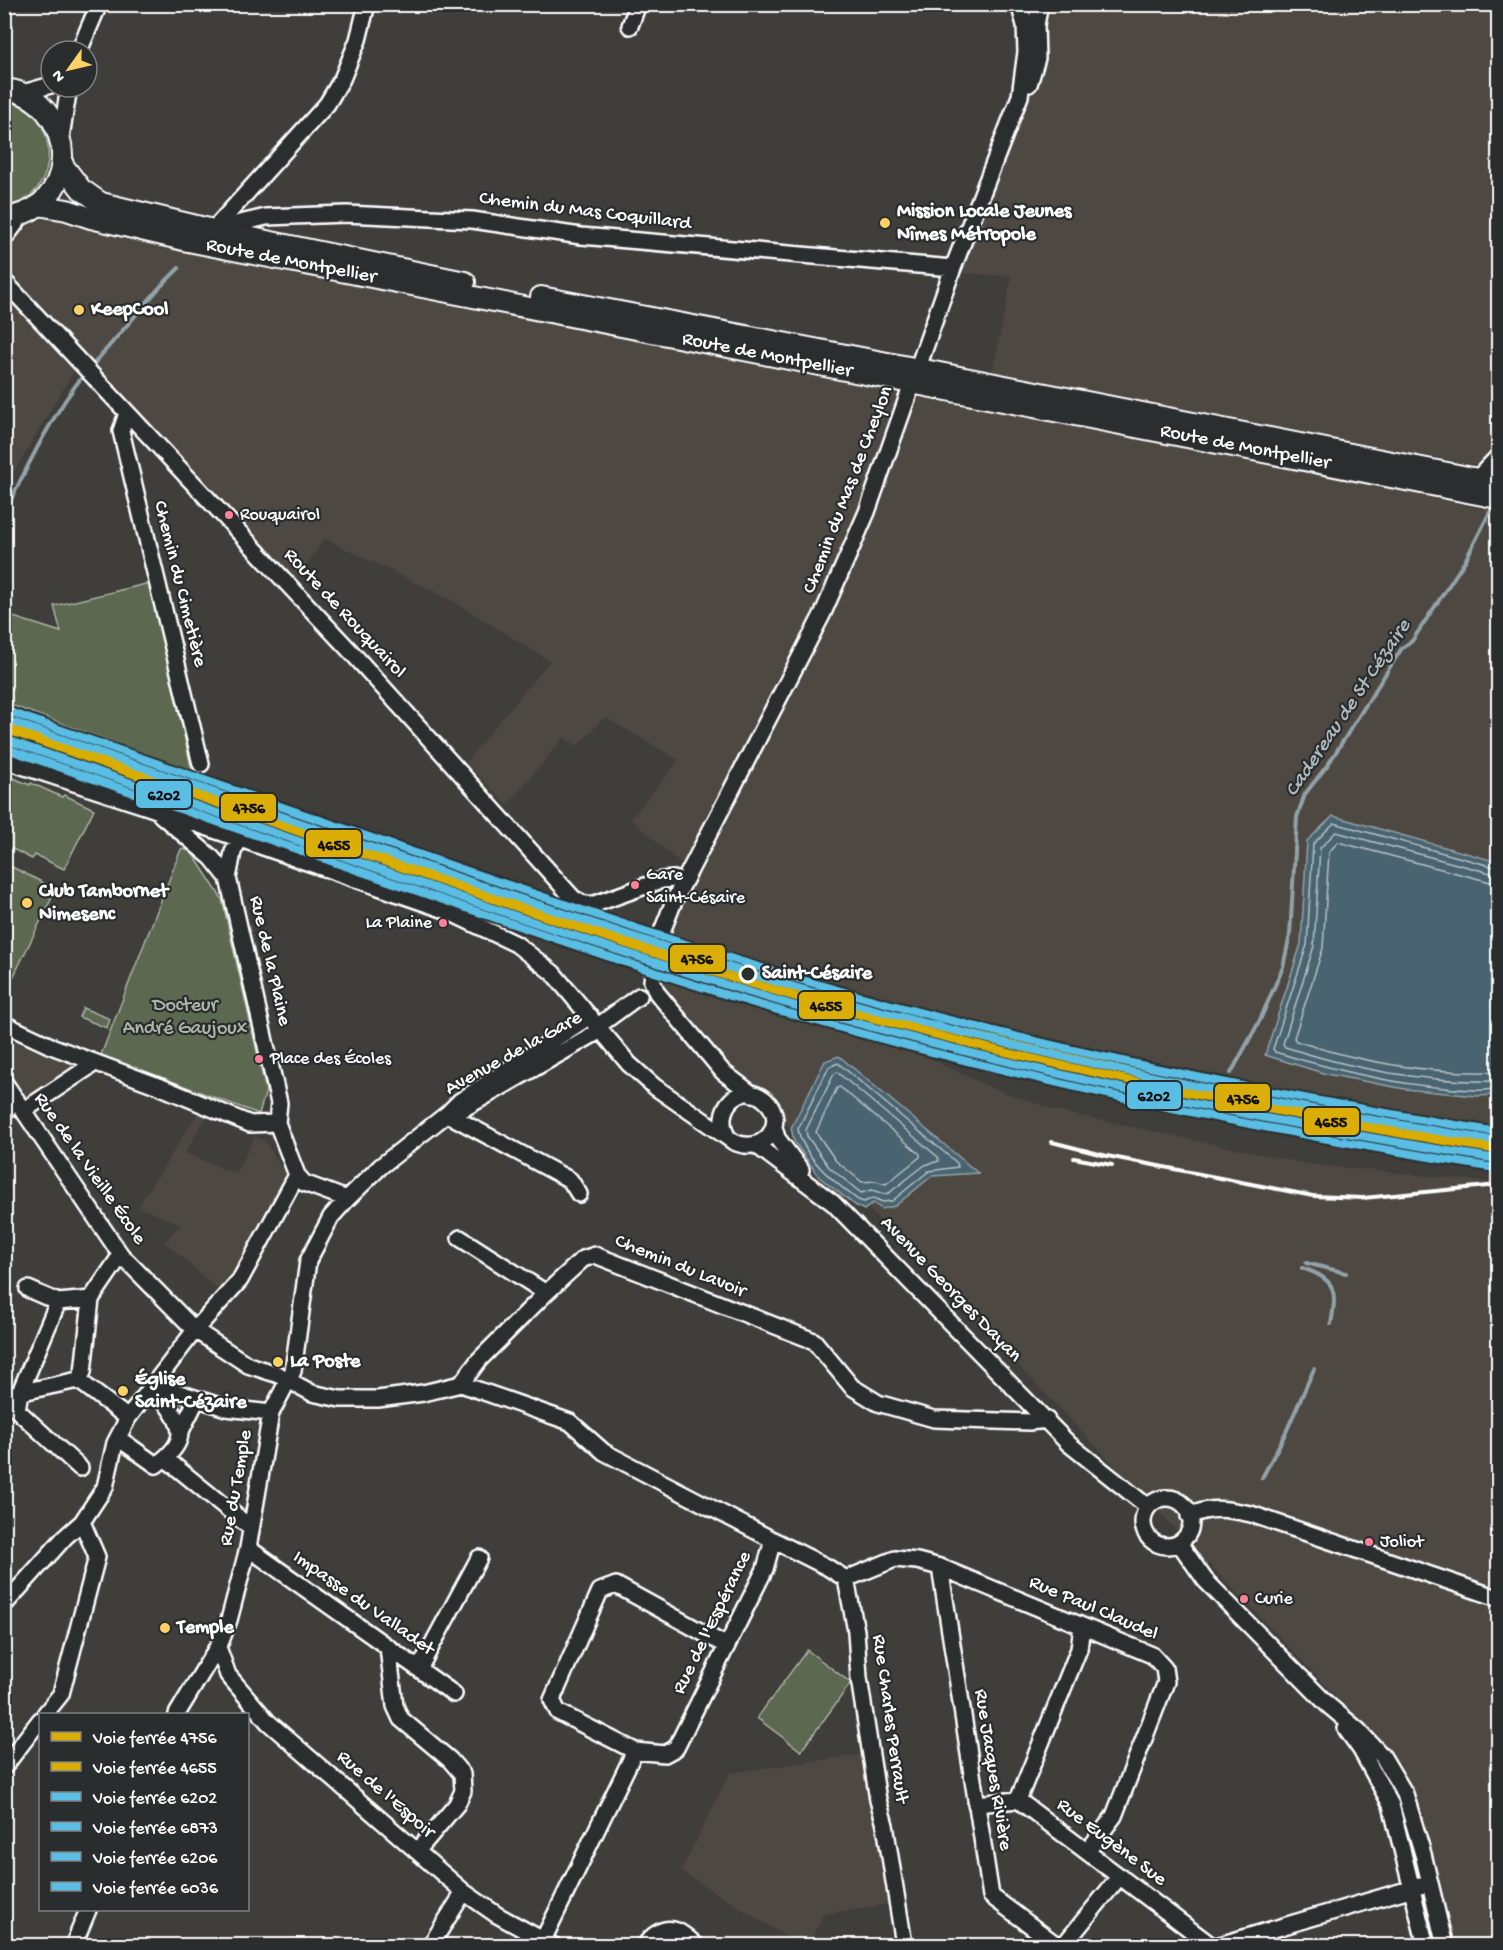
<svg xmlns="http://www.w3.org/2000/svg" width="1503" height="1950" viewBox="0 0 1503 1950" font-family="'Gochi Hand',sans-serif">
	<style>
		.built { fill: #4e4943 }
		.green { fill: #5b6850; stroke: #adb4a8; stroke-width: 1.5 }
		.water { fill: #4a646f; stroke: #92a2a9; stroke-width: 1.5 }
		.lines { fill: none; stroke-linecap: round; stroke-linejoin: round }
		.shore { stroke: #b7c1c5; stroke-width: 1.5 }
		.stream { stroke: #92a2a9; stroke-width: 4 }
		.minor-casing { stroke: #fff; stroke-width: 20 }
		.major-casing { stroke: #fff; stroke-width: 24 }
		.minor { stroke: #2a2d2e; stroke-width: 15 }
		.major { stroke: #2a2d2e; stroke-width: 20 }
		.rail { stroke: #fff; stroke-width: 4 }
		.rail-1-casing { stroke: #2a2d2e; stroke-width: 12 }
		.rail-2-casing { stroke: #2a2d2e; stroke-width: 12 }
		.rail-3-casing { stroke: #2a2d2e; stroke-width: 12 }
		.rail-4-casing { stroke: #2a2d2e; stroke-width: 12 }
		.rail-5-casing { stroke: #2a2d2e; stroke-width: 12 }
		.rail-6-casing { stroke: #2a2d2e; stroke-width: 12 }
		.rail-1 { stroke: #daae06; stroke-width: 8 }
		.rail-2 { stroke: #daae06; stroke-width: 8 }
		.rail-3 { stroke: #5abde3; stroke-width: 8 }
		.rail-4 { stroke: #5abde3; stroke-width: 8 }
		.rail-5 { stroke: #5abde3; stroke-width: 8 }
		.rail-6 { stroke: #5abde3; stroke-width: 8 }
		.poi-dot { fill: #ffd166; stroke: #2a2d2e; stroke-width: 2 }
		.bus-dot { fill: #ff8098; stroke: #2a2d2e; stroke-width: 2 }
		.stop-dot { fill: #2a2d2e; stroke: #fff; stroke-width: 3 }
		.labels { text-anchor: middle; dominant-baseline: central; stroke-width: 4.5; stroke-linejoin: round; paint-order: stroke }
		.bus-label { font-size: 18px; fill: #fff; stroke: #2a2d2e; text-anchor: start }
		.street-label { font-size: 20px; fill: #fff; stroke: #2a2d2e }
		.poi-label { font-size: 20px; font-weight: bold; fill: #fff; stroke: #2a2d2e; text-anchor: start }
		.stop-label { font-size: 20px; font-weight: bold; fill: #fff; stroke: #2a2d2e; text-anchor: start }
		.park-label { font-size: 20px; fill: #adb4a8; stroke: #2a2d2e }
		.water-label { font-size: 21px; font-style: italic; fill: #aeb9be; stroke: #2a2d2e }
		.line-badge { stroke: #2a2d2e; stroke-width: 2 }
		.pale-badge-label { font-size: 16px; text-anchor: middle; font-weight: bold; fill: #111 }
	</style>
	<rect width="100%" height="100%" fill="#3f3e3a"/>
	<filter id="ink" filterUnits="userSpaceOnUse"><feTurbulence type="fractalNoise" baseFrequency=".0167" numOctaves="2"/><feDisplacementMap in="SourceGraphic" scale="12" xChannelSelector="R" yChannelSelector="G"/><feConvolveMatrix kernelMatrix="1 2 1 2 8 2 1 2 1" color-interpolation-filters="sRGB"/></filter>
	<g filter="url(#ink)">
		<!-- built -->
		<path class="built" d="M1055 5H1498V469L992 375 1012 276 961 273 1042 57 1044 20Z
			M51 217 271 265 923 397 1247 457 1483 509 1498 498V1129L1217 1080 775 973 671 936 694 875 631 819 679 760 605 717 577 746 564 737 507 805 466 762 550 661 455 602 324 538 295 583 88 357 75 369 5 487V228Z
			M662 964 918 1053 992 1088 1057 1111 1307 1164 1498 1183V1945H1456L1401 1764 660 992Z
			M4 1039 73 1064 77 1069 27 1103 5 1069Z
			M198 1113 206 1117 185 1153 236 1174 255 1136 265 1142 286 1174 285 1180 235 1277 222 1293 165 1242 181 1224 138 1207Z
			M865 1754 879 1822 891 1904 823 1914 809 1945H800L681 1871 730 1773Z"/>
		<!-- green -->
		<path class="green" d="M5 102C63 107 63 200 5 206Z
			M150 583 192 771 5 703 4 614 61 632 54 606Z
			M4 774 30 785 31 783 62 797 64 795 94 809 64 869 35 855 32 859 5 845Z
			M181 849 191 851 222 899 266 1091 259 1114 101 1055Z
			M4 863 56 889 6 992 4 991Z
			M83 1008 110 1019 107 1028 79 1017Z
			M807 1650 851 1683 801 1751 757 1718Z"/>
		<!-- water -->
		<path class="water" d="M1333 816 1498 862V1095L1476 1096 1405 1089 1326 1074 1265 1055 1301 944 1307 841Z
			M839 1056 978 1173 932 1176 895 1206 882 1209 873 1203 864 1210 855 1205 819 1177 794 1141 791 1128 825 1061Z"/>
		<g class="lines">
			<!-- shore -->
			<path class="shore" d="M1498 868 1334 823 1313 844 1307 945 1273 1049 1275 1052C1340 1072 1408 1088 1475 1090 1483 1091 1491 1089 1498 1089
				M1498 875 1336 832 1320 848 1314 946 1283 1044 1285 1047C1353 1069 1426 1083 1498 1081
				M1498 884 1338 842 1329 852 1323 948 1294 1038 1296 1041C1360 1062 1431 1074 1498 1072
				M838 1063 957 1163 958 1167 929 1171 892 1201 883 1202 873 1198 864 1202 858 1200C836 1183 804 1159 798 1129L829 1067Z
				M837 1072 938 1157 939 1161 925 1165 889 1193 884 1194 872 1190 861 1193 829 1167 807 1136 806 1130 834 1074Z
				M840 1087 920 1154V1157L886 1184 875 1181 862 1182 836 1161 816 1132 837 1088Z"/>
			<!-- stream -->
			<path class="stream" d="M91 367 160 287 179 268
				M4 514C27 467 53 412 86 372
				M1231 1073 1260 1020 1283 967 1290 935 1297 817 1305 794 1329 763 1402 648 1412 641 1465 561 1491 510
				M1306 1263 1346 1273
				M1302 1268C1337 1279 1337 1291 1331 1324
				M1262 1478 1286 1432 1314 1369"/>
			<!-- minor casing -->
			<g class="minor-casing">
				<path id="minor" d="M630 26 638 4
					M79 51 99 4
					M1029 84 1037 58 1036 25 1040 4
					M23 93 51 85
					M61 137 69 87
					M215 229 266 217 346 214 472 220 581 236 953 268
					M213 230 327 104 342 79 358 40 367 4
					M4 239 22 215
					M4 281 353 654 573 898 582 903 592 905 662 880 674 879 683 883
					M127 413 121 431 201 764
					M1477 479 1495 460 1498 459
					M4 760 151 808 445 910 516 944 553 973 629 1064 655 1087 734 1142C765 1156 789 1121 765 1100 740 1079 711 1110 728 1138
					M161 815 212 858 228 878 279 1103 277 1123 297 1175 304 1183 347 1199
					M228 878 233 852 240 838
					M4 1024 51 1046 161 1087 250 1124 277 1123
					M598 1026 639 996
					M4 1082 121 1255 195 1330 248 1365 279 1375 312 1393 340 1399H378L423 1393 461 1384 479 1360 546 1293 583 1259 595 1255 814 1341 852 1387 878 1403 934 1419 1029 1422 1047 1420
					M752 1094 723 1072 657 993 652 981 654 967 661 934 674 901 823 613 867 512 953 268 1020 96 1026 52 1025 25 1019 4
					M461 1110 601 1030
					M23 1111 95 1063
					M4 1113 16 1099
					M447 1114 570 1180 579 1194
					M774 1127 777 1138 801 1170
					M756 1145 833 1203 1069 1444 1148 1507
					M460 1238 546 1293
					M121 1255 91 1299 83 1372 78 1380 128 1418
					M28 1289 58 1302 91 1299
					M58 1302 20 1392 17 1410 80 1468
					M461 1384 570 1422 604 1452 773 1540 765 1569 676 1748 665 1754 635 1751 543 1940
					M154 1385 226 1408 271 1413
					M4 1396 78 1380
					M182 1429 197 1399
					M118 1438 156 1465C199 1435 175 1419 154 1385
					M166 1459 251 1528
					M1143 1522a24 24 0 1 1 48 0a24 24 0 1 1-48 0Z
					M1189 1516C1212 1506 1227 1509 1251 1514L1498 1598
					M773 1540 827 1567 846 1579 856 1631 859 1678 878 1800 885 1825 903 1938 901 1946
					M1179 1543 1205 1580 1328 1705 1359 1731 1383 1757 1405 1794 1423 1854 1445 1946
					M248 1548 454 1694
					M940 1567 991 1896 1058 1946
					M846 1579 895 1559 917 1561 940 1567 1152 1655 1164 1668 1166 1682 1114 1816 1087 1852
					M4 1605 65 1537 82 1522 105 1487 115 1443 128 1418 195 1330 240 1280 297 1175
					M218 1647 228 1675 268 1722 464 1892 497 1915 554 1946
					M388 1647 395 1706 401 1719 450 1760 462 1774 463 1791 457 1804 418 1850
					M419 1669 479 1558
					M45 1714 61 1694 97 1557 82 1522
					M177 1714 221 1641 229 1620 248 1548 271 1413 293 1371 308 1261 331 1217 347 1199 381 1166 447 1114 460 1101 590 1016
					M1346 1729 1361 1750 1391 1805 1426 1946
					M635 1751 558 1712 552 1700 600 1591 616 1585 727 1646
					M4 1767 40 1720
					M1018 1800 1079 1649 1082 1626
					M976 1804 1018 1800 1212 1946
					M73 1946 88 1910
					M430 1946 464 1892
					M645 1946C651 1935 664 1926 677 1931 684 1934 691 1941 697 1946
					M1063 1946 1120 1876
					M1216 1946 1420 1886"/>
			</g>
			<!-- major casing -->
			<g class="major-casing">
				<path id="major" d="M4 89C60 94 83 170 39 205 28 213 17 216 4 219
					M62 164 81 189 101 203 213 230 465 282
					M38 205 67 210 91 218 188 241 1498 498
					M541 297 919 369 1498 483"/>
			</g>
			<!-- minor -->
			<use href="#minor" class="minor"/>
			<!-- major -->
			<use href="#major" class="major"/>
			<!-- rail -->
			<path class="rail" d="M1052 1142 1107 1156 1313 1196 1363 1198 1498 1185
				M1074 1158 1112 1165"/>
			<!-- rail-1 casing -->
			<g class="rail-1-casing">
				<path id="rail-1" d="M4 722 558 915 782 985 895 1017 1248 1099 1498 1143"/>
			</g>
			<!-- rail-2 casing -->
			<g class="rail-2-casing">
				<path id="rail-2" d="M4 729C159 783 314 837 469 891 578 928 686 965 796 997 1027 1063 1261 1112 1498 1150"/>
			</g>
			<!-- rail-3 casing -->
			<g class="rail-3-casing">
				<path id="rail-3" d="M4 739C159 792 314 847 469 900 577 937 686 974 796 1006 1026 1072 1260 1121 1497 1159"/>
			</g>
			<!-- rail-4 casing -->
			<g class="rail-4-casing">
				<path id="rail-4" d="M7 720C162 774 316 829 471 882 580 919 688 956 798 988 1028 1055 1262 1103 1498 1141"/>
			</g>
			<!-- rail-5 casing -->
			<g class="rail-5-casing">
				<path id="rail-5" d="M4 748C159 802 314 856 469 909 577 946 685 984 795 1015 1025 1081 1259 1130 1495 1168"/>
			</g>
			<!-- rail-6 casing -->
			<g class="rail-6-casing">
				<path id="rail-6" d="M10 712C164 766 319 820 473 873 581 910 689 947 799 979 1029 1046 1263 1094 1498 1132"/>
			</g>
			<!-- rail-1 -->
			<use href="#rail-1" class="rail-1"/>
			<!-- rail-2 -->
			<use href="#rail-2" class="rail-2"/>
			<!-- rail-3 -->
			<use href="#rail-3" class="rail-3"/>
			<!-- rail-4 -->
			<use href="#rail-4" class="rail-4"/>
			<!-- rail-5 -->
			<use href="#rail-5" class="rail-5"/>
			<!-- rail-6 -->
			<use href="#rail-6" class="rail-6"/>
		</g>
	</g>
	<!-- markers -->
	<g class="poi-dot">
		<circle cx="885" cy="223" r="6"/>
		<circle cx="79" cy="310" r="6"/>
		<circle cx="27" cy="903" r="6"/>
		<circle cx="278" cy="1362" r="6"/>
		<circle cx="123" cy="1391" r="6"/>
		<circle cx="165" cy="1628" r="6"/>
	</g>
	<g class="bus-dot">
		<circle cx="229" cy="515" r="5"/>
		<circle cx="635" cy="885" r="5"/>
		<circle cx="443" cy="923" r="5"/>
		<circle cx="259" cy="1059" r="5"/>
		<circle cx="1369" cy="1542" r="5"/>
		<circle cx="1244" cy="1599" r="5"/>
	</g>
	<circle class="stop-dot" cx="748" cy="974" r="8"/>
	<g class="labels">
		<!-- bus labels -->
		<g class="bus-label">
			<text x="240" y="515">Rouquairol</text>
			<text x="646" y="875">Gare<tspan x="646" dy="23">Saint-Césaire</tspan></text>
			<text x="432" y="923" text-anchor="end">La Plaine</text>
			<text x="270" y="1059">Place des Écoles</text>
			<text x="1380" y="1542">Joliot</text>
			<text x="1255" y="1599">Curie</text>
		</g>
		<!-- street labels -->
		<g class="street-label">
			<text transform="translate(585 212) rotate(7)">Chemin du Mas Coquillard</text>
			<text transform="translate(291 262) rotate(11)">Route de Montpellier</text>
			<text transform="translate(767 356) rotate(11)">Route de Montpellier</text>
			<text transform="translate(1245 448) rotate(11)">Route de Montpellier</text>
			<text transform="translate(849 490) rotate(-69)">Chemin du Mas de Cheylon</text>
			<text transform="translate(179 584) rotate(76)">Chemin du Cimetière</text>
			<text transform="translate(344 614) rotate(47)">Route de Rouquairol</text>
			<text transform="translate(269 961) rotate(77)">Rue de la Plaine</text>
			<text transform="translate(514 1054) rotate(-29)">Avenue de la Gare</text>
			<text transform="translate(89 1169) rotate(55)">Rue de la Vieille École</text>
			<text transform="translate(680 1267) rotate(22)">Chemin du Lavoir</text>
			<text transform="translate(950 1290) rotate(46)">Avenue Georges Dayan</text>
			<text transform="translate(237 1488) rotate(-80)">Rue du Temple</text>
			<text transform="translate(363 1604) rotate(35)">Impasse du Valladet</text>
			<text transform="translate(1093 1609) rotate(23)">Rue Paul Claudel</text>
			<text transform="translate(713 1623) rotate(-64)">Rue de l'Espérance</text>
			<text transform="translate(889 1719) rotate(82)">Rue Charles Perrault</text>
			<text transform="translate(992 1770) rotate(81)">Rue Jacques Rivière</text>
			<text transform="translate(385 1795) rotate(41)">Rue de l'Espoir</text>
			<text transform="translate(1111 1843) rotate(37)">Rue Eugène Sue</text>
		</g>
		<!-- poi labels -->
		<g class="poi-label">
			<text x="897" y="212">Mission Locale Jeunes<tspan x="897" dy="23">Nîmes Métropole</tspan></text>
			<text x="91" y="310">KeepCool</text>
			<text x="39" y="892">Club Tambornet<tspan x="39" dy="23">Nimesenc</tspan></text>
			<text x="290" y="1362">La Poste</text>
			<text x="135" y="1380">Église<tspan x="135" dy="23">Saint-Cézaire</tspan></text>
			<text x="177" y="1628">Temple</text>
		</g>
		<!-- stop labels -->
		<g class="stop-label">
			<text x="762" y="974">Saint-Césaire</text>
		</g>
		<!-- park labels -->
		<g class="park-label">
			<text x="185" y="1006">Docteur<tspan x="185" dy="23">André Gaujoux</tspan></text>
		</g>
		<!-- water labels -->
		<g class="water-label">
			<text transform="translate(1349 709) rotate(-56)">Cadereau de St Cézaire</text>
		</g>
	</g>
	<g class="line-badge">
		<rect x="135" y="780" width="57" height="29" rx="6" fill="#5abde3"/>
		<rect x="220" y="793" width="57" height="29" rx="6" fill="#daae06"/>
		<rect x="305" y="829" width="57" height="29" rx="6" fill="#daae06"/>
		<rect x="669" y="944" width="57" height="29" rx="6" fill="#daae06"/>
		<rect x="798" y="991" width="57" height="29" rx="6" fill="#daae06"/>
		<rect x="1126" y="1081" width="56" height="29" rx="6" fill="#5abde3"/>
		<rect x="1214" y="1083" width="57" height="29" rx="6" fill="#daae06"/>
		<rect x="1303" y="1107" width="57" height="29" rx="6" fill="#daae06"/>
	</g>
	<g class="pale-badge-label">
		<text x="164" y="800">6202</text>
		<text x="249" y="813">4756</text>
		<text x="334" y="850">4655</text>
		<text x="697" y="964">4756</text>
		<text x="826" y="1011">4655</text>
		<text x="1154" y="1101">6202</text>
		<text x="1243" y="1104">4756</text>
		<text x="1331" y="1127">4655</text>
	</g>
	<!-- margin -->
	<rect width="1503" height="1950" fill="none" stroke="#2a2d2e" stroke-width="24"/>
	<rect x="12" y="12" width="1479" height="1926" fill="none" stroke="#fff" stroke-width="2" filter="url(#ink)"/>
	<!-- legend -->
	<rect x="39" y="1713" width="210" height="198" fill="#2a2d2e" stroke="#7f8182" stroke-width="1.5"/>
	<rect x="51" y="1732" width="30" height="9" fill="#daae06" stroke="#7f8182" stroke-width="1.5"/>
	<text x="93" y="1743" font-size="18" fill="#ffffff">Voie ferrée 4756</text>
	<rect x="51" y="1762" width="30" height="9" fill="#daae06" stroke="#7f8182" stroke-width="1.5"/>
	<text x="93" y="1773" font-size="18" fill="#ffffff">Voie ferrée 4655</text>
	<rect x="51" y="1792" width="30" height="9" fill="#5abde3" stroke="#7f8182" stroke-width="1.5"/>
	<text x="93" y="1803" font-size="18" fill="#ffffff">Voie ferrée 6202</text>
	<rect x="51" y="1822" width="30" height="9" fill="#5abde3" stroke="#7f8182" stroke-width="1.5"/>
	<text x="93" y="1833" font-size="18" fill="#ffffff">Voie ferrée 6873</text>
	<rect x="51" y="1852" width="30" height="9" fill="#5abde3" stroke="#7f8182" stroke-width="1.5"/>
	<text x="93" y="1863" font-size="18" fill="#ffffff">Voie ferrée 6206</text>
	<rect x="51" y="1882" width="30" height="9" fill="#5abde3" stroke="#7f8182" stroke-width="1.5"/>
	<text x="93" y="1893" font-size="18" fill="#ffffff">Voie ferrée 6036</text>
	<!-- north arrow -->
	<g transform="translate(69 69) rotate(236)"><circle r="28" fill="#2a2d2e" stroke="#7f8182" stroke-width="1.5"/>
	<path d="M0-4.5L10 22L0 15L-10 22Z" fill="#ffd166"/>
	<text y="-9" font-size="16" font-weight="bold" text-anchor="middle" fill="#ffffff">N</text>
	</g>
</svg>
